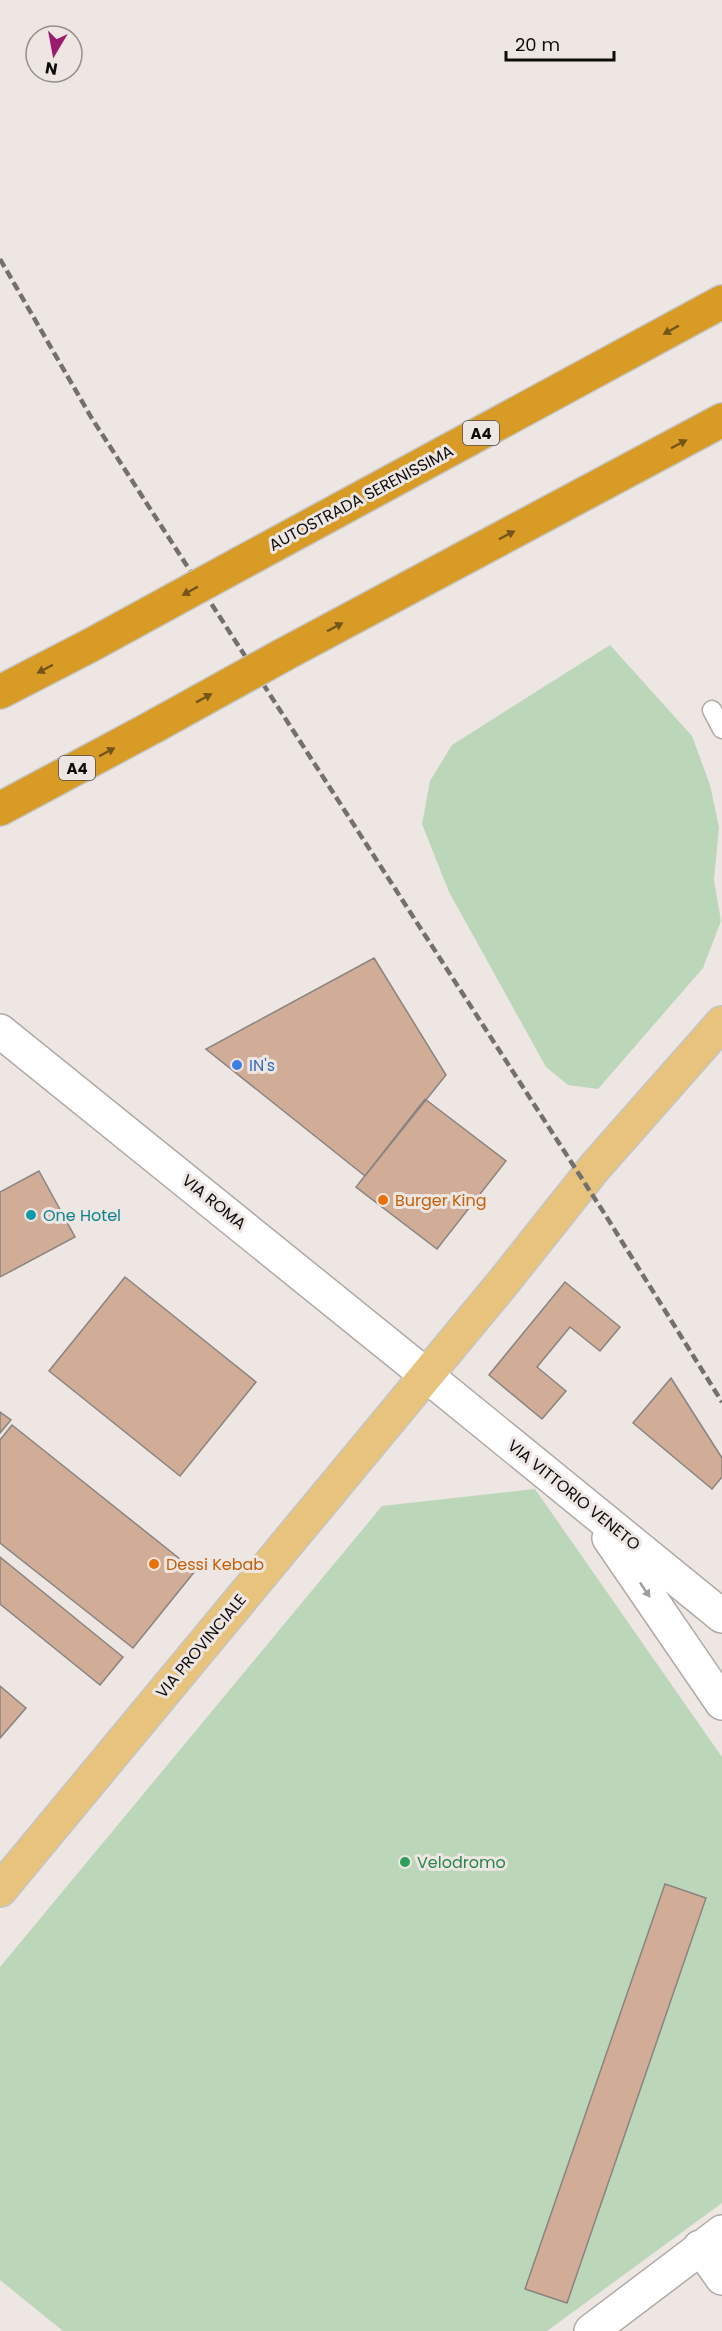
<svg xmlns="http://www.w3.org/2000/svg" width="722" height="2331" viewBox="0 0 722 2331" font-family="Poppins,sans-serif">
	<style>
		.green { fill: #bcd6ba }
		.building { fill: #d1ac97; stroke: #8a8481; stroke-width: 1.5 }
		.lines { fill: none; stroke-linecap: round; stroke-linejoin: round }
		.lane-casing { stroke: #b0aaa7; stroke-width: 21 }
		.street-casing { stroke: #b0aaa7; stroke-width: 36 }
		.secondary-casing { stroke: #b0aaa7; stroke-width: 36 }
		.primary-casing { stroke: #c5c5c5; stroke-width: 36 }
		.highway-casing { stroke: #c5c5c5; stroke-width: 36 }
		.lane { stroke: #fff; stroke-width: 18 }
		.street { stroke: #fff; stroke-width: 33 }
		.secondary { stroke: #fff; stroke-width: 33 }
		.primary { stroke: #e8c37d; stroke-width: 33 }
		.highway { stroke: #d89b26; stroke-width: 33 }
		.rail { stroke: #74706e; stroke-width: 4.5; stroke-dasharray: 9 4.5; stroke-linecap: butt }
		.highway-bridge-casing { stroke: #c5c5c5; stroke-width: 36; stroke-linecap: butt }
		.highway-bridge { stroke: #d89b26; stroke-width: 33 }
		.oneway { fill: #745419 }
		.oneway2 { fill: #9f9e9e }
		.shop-dot { fill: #3f7fe0; stroke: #ede6e3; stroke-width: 2 }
		.food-dot { fill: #e8710a; stroke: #ede6e3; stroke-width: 2 }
		.culture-dot { fill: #0f9aa8; stroke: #ede6e3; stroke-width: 2 }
		.leisure-dot { fill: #2e9e5b; stroke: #ede6e3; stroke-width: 2 }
		.labels { text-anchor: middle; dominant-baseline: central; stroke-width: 6; stroke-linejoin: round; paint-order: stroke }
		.shield { fill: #ede6e3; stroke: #524e4c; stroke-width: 1.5 }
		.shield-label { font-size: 15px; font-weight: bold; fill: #0f0d0c }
		.street-label { font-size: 16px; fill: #0f0d0c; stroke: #ede6e3 }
		.shop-label { font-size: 16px; fill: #366cbe; stroke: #ede6e3; text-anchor: start }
		.food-label { font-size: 16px; fill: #c56008; stroke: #ede6e3; text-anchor: start }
		.culture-label { font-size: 16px; fill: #0d838f; stroke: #ede6e3; text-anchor: start }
		.leisure-label { font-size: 16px; fill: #27864d; stroke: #ede6e3; text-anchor: start }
	</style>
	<rect width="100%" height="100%" fill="#ede6e3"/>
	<!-- green -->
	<path class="green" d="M610 645 692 736 710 785 719 827 714 880 721 921 703 968 598 1089 568 1085 546 1067 449 892 422 824 430 781 452 745Z
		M535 1489 722 1757V2203L547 2331H63L0 2280V1967L382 1506Z"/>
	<!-- building -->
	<path class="building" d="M374 958 446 1075 365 1176 206 1049Z
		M425 1099 506 1161 437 1249 356 1187Z
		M39 1171 75 1237 0 1277V1192Z
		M125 1277 256 1382 180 1476 49 1371Z
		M565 1282 620 1327 600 1351 570 1327 537 1367 566 1391 542 1419 489 1375Z
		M671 1378 722 1458V1477L712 1489 633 1423Z
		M0 1412 11 1420 0 1433Z
		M12 1425 195 1571 133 1648 0 1543V1440Z
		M0 1557 123 1657 100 1685 0 1604Z
		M0 1686 26 1708 0 1738Z
		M665 1884 706 1898 567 2303 525 2289Z"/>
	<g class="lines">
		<!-- lane casing -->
		<g class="lane-casing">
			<path id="lane" d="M712 710 722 729"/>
		</g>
		<!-- street casing -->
		<g class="street-casing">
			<path id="street" d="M426 1375 722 1616
				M609 1538 722 1703
				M700 2247 722 2278
				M591 2331 722 2232"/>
		</g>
		<!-- secondary casing -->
		<g class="secondary-casing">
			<path id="secondary" d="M0 1031 426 1375"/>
		</g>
		<!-- primary casing -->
		<g class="primary-casing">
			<path id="primary" d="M0 1890 502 1284 595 1167 722 1023"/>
		</g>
		<!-- highway casing -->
		<g class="highway-casing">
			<path id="highway" d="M241 563 722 302
				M283 655 722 420
				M0 692 91 645
				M0 809 153 727"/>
		</g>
		<!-- lane -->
		<use href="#lane" class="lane"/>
		<!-- street -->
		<use href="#street" class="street"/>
		<!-- secondary -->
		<use href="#secondary" class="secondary"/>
		<!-- primary -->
		<use href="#primary" class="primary"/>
		<!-- highway -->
		<use href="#highway" class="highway"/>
		<!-- rail -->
		<path class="rail" d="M0 259 91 417 606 1216 722 1402"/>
		<!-- highway-bridge casing -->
		<g class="highway-bridge-casing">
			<path id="highway-bridge" d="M91 645 241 563
				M153 727 283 655"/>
		</g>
		<!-- highway-bridge -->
		<use href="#highway-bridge" class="highway-bridge"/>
	</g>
	<!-- one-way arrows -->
	<defs><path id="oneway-solid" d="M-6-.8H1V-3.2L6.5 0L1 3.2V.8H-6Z" transform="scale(1.5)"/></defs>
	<g class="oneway">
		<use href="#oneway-solid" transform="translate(671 330) rotate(151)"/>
		<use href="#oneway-solid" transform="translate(679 444) rotate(-28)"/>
		<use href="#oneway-solid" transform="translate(507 535) rotate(-28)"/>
		<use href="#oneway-solid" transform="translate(190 591) rotate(151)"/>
		<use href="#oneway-solid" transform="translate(335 627) rotate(-28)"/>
		<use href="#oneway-solid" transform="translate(45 669) rotate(152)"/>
		<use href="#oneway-solid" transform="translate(204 698) rotate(-29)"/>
		<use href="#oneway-solid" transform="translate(107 752) rotate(-28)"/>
	</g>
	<use class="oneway2" href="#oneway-solid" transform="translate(645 1590) rotate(56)"/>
	<!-- markers -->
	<circle class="shop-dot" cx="237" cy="1065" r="6"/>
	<g class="food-dot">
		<circle cx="383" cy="1200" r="6"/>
		<circle cx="154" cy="1564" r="6"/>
	</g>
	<circle class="culture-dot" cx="31" cy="1215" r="6"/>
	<circle class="leisure-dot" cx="405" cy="1862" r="6"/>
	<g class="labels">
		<!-- shield labels -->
		<g class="shield">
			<rect x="463" y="421" width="36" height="24" rx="4.5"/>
			<rect x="59" y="756" width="36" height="24" rx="4.5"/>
		</g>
		<g class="shield-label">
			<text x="481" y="433">A4</text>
			<text x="77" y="768">A4</text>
		</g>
		<!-- street labels -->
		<g class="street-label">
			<text transform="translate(361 498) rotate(-28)">AUTOSTRADA SERENISSIMA</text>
			<text transform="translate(214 1202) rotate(39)">VIA ROMA</text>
			<text transform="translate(574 1495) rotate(39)">VIA VITTORIO VENETO</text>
			<text transform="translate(201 1646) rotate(-50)">VIA PROVINCIALE</text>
		</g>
		<!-- shop labels -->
		<g class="shop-label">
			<text x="249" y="1065">IN's</text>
		</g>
		<!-- food labels -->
		<g class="food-label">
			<text x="395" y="1200">Burger King</text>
			<text x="166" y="1564">Dessi Kebab</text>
		</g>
		<!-- culture labels -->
		<g class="culture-label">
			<text x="43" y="1215">One Hotel</text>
		</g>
		<!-- leisure labels -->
		<g class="leisure-label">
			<text x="417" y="1862">Velodromo</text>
		</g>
	</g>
	<!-- north arrow -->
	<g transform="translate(54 54) rotate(190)"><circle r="28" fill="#ede6e3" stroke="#948f8d" stroke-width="1.5"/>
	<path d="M0-4.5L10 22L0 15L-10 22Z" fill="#9c1b6f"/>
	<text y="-9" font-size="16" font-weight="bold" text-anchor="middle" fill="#0f0d0c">N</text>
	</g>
	<!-- scale -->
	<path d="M506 51v9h108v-9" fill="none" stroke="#0f0d0c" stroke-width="3"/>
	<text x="515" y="51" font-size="18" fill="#0f0d0c" stroke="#ede6e3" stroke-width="4.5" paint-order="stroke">20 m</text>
</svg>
